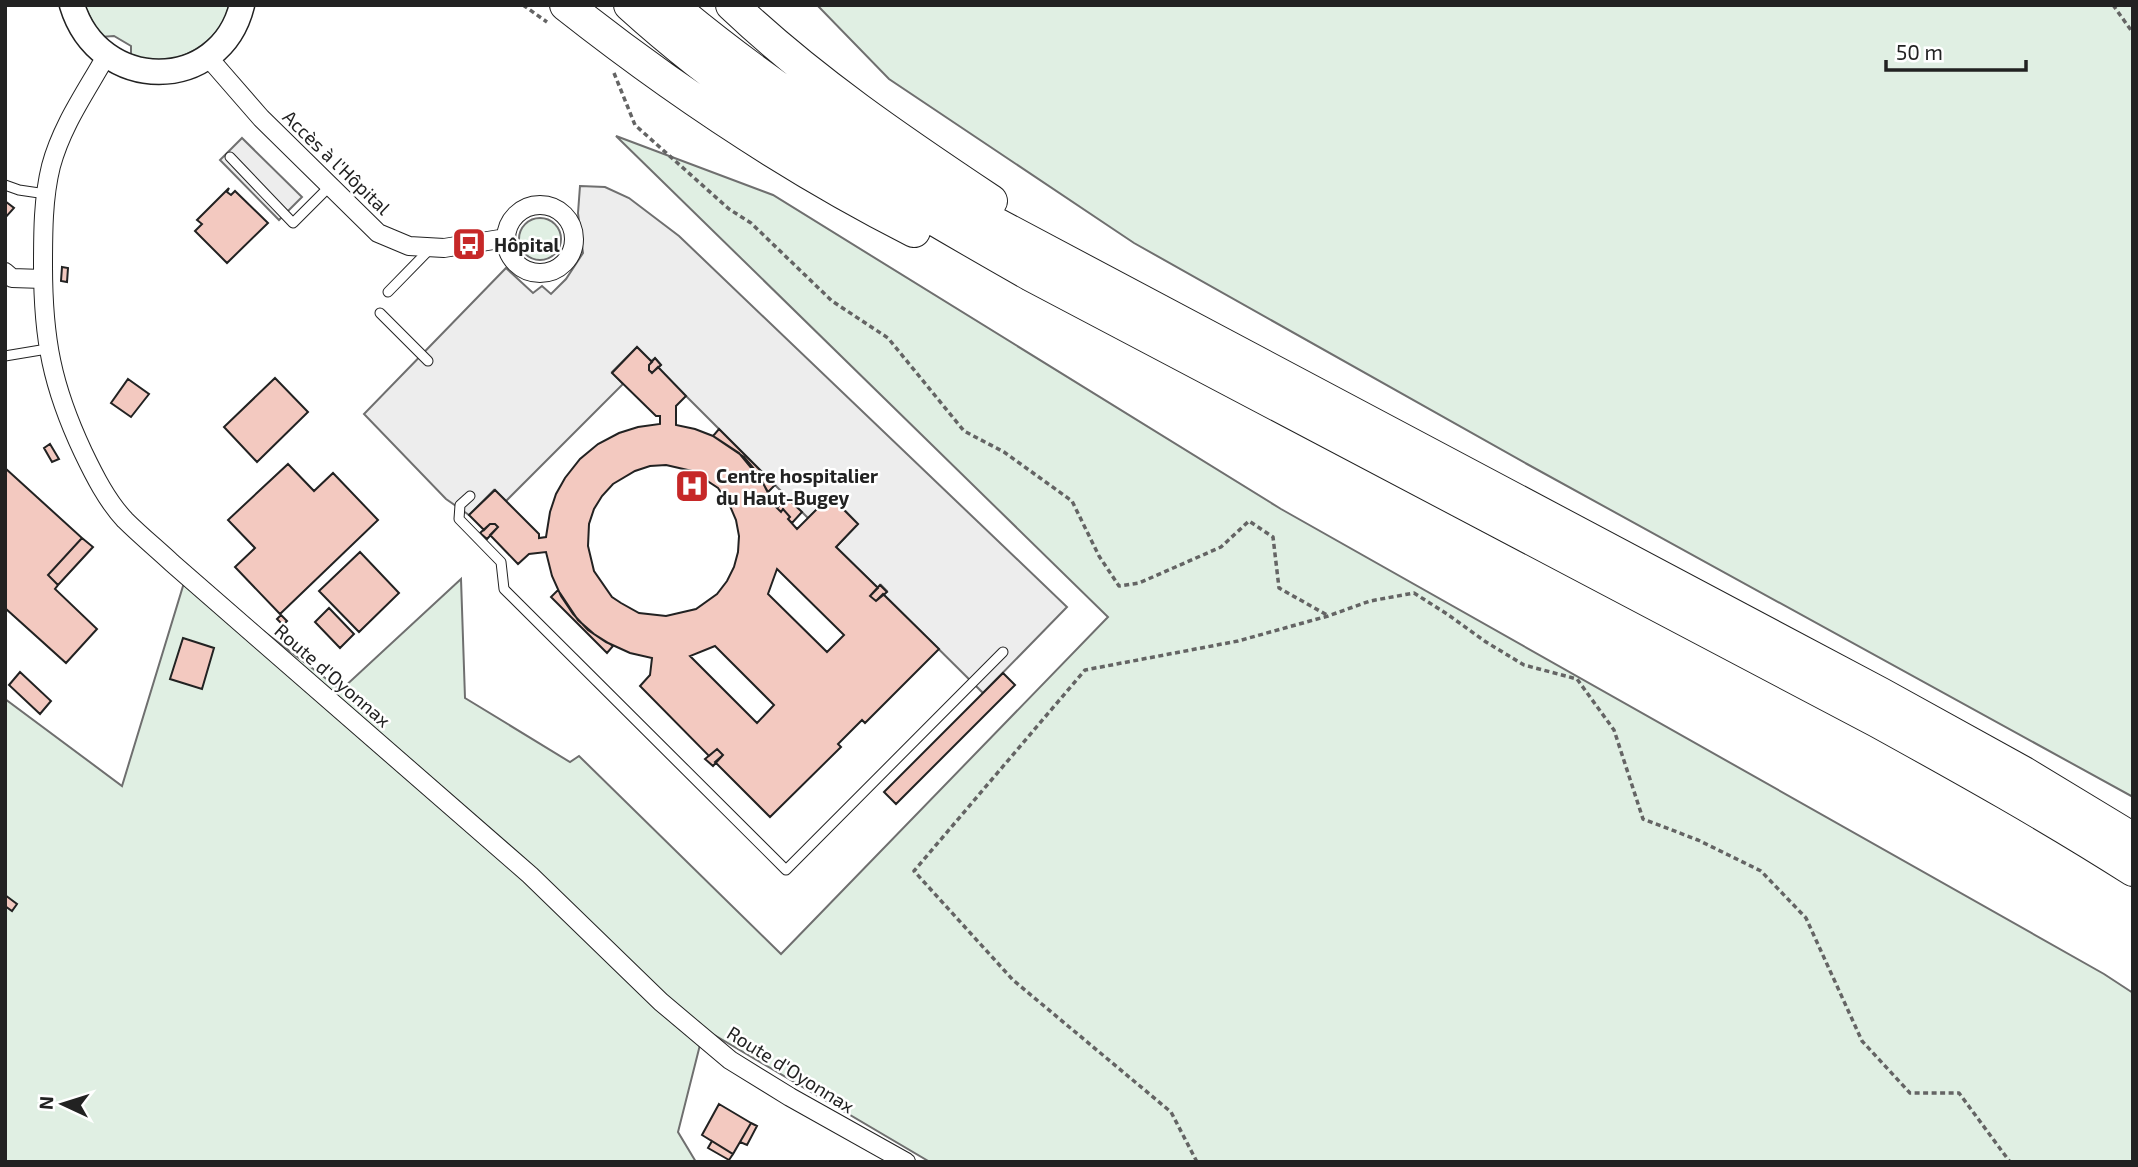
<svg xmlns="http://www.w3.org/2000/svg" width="2138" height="1167" viewBox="0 0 2138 1167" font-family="'Exo 2',sans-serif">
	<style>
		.green { fill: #e0efe3; stroke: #6f6f6f; stroke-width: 2 }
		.parking { fill: #ededed; stroke: #6f6f6f; stroke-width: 2 }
		.building { fill: #f3c9c0; stroke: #222; stroke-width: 2; fill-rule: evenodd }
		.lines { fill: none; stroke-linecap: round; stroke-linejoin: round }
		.service-casing { stroke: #222; stroke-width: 11 }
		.minor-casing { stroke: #222; stroke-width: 20 }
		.secondary-casing { stroke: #222; stroke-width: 27 }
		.motorway-casing { stroke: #222; stroke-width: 34 }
		.path { stroke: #646464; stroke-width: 3.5; stroke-dasharray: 5 3.5; stroke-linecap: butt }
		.service { stroke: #fff; stroke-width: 9 }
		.minor { stroke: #fff; stroke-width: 18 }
		.secondary { stroke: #fff; stroke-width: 24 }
		.motorway { stroke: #fff; stroke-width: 32 }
		.labels { text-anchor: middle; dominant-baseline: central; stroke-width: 5; stroke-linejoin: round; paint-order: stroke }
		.street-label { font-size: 19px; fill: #222; stroke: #fff }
		.poi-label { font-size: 19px; font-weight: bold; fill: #222; stroke: #fff; text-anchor: start }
	</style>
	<rect width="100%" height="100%" fill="#fff"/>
	<!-- green -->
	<path class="green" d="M84 5H229C223 38 186 62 153 61 146 60 138 58 131 57V46L114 36 100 37Z
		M817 5H2133V797L1527 464 1134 243 889 79Z
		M616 136 773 195 1281 509 2104 974 2133 993V1162H930L704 1029 678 1132 696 1162H5V699L122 786 187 573 341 690 461 579 465 698 570 762 579 756 781 954 1108 617Z
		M519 239a21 21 0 1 1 42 0a21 21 0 1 1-42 0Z"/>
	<!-- parking -->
	<path class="parking" d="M242 138 302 197 279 220 220 160Z
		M580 186 605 187 629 198 679 236 1067 607 983 693 884 595 887 591 881 585 878 588 836 547 858 524 831 496 808 518 658 368 661 365 655 358 651 361 637 347 612 372 623 384 506 501 494 490 469 515 446 499 364 414 506 268 533 293 542 286 551 294 566 279 583 253 578 213Z"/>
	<!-- building -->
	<path class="building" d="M229 188 227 192 231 195 235 191 268 223 227 263 195 231 202 224 197 220Z
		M5 201 14 208 5 218Z
		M62 267 68 268 67 282 61 281Z
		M637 347 652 362 649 365V370L652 373 658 367 686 396 676 406V425L695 429 713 436 739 453 762 481 774 505 781 512 783 509 790 517 788 519 797 529 830 496 858 524 836 547 878 588 870 596 876 601 883 594 939 649 865 723 862 720 838 744 841 747 770 817 715 762 723 755 717 749 709 756 640 686 650 675 652 658 630 653 606 642 588 630 573 614 561 596 552 576 546 552 529 554 518 564 490 535 498 527 495 524H490L484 530 469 515 495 490 539 534V538L546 537 550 512 556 494 565 478 580 459 598 444 619 433 638 427 660 424V416H656L612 373ZM666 465 692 471 718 488 730 506 736 520 739 536 738 552 734 567 727 581 717 594 696 609 666 616 639 613 621 603 612 597 594 571 588 546 589 524 594 509 602 496 613 484 635 471 650 466ZM777 569 844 635 827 652 768 594ZM715 646 774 705 757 723 690 656Z
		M655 358 661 365 652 373 649 370V365Z
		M275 378 308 412 257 462 224 427Z
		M128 379 149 394 131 417 111 403Z
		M719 429 775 485 768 492 756 471 744 457 713 436Z
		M50 444 59 459 52 462 44 448Z
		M288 464 314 491 333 473 378 520 280 614 235 567 255 548 228 520Z
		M5 468 82 538 48 575 58 585 55 589 97 629 66 663 5 608Z
		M787 498 802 512 792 523 788 519 790 517 783 509 781 512 777 508Z
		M490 524H495L498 527 487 539 480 533Z
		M82 538 93 547 58 585 48 575Z
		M360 552 399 593 359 632 319 591Z
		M880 585 887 592 876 601 870 596Z
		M558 590 578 620 594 634 613 646 607 653 551 597Z
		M329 608 354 634 340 648 315 622Z
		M281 615 287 621 283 625 277 619Z
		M183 638 214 648 202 689 170 679Z
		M20 672 51 701 40 714 9 685Z
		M1003 673 1015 685 896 804 884 792Z
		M717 749 723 755 713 766 705 759Z
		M5 895 17 904 12 911 5 906Z
		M719 1104 751 1123 733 1154 702 1135Z
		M751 1123 757 1126 747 1145 740 1142Z
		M712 1141 733 1154 729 1160 708 1148Z"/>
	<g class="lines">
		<!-- service casing -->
		<g class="service-casing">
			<path id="service" d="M230 157 293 223 331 185
				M5 185 19 190 46 194
				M388 292 431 248
				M380 313 428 361
				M5 356 47 349
				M470 496 460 505 459 519 501 562 504 589 786 870 1003 652"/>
		</g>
		<!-- minor casing -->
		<g class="minor-casing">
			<path id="minor" d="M106 56C86 92 62 125 51 166 43 198 43 233 43 266 43 339 52 386 83 452 94 475 107 501 125 520 140 535 157 549 172 563L530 875 661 1002 730 1060 790 1097 906 1162
				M207 56 261 118 378 233 409 246 444 248 506 238
				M506 239a34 34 0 1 1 68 0a34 34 0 1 1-68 0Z
				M5 272 12 278 43 279"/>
		</g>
		<!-- secondary casing -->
		<g class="secondary-casing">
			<path id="secondary" d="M72 5C99 94 220 94 242 5"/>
		</g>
		<!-- motorway casing -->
		<g class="motorway-casing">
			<path id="motorway" d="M566 5C675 91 790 168 914 231
				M630 5C750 114 890 195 1031 275L1877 721C1964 769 2050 817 2133 870
				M671 5C759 79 854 142 953 201L1881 694 2024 773 2133 839
				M732 5C811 80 901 141 991 201"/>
		</g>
		<!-- path -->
		<path class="path" d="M523 5 547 22
			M2113 5 2133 33
			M614 73 635 125 729 209 751 223 832 301 888 338 964 431 1004 452 1072 501 1099 556 1119 586 1139 583 1221 547 1249 521 1273 537 1279 588 1327 615
			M1197 1162 1171 1112 1013 980 914 871 1085 670 1238 641 1328 616 1370 601 1414 593 1447 614 1486 642 1524 665 1577 679 1614 730 1643 819 1698 840 1761 871 1806 918 1862 1041 1910 1093H1959L2010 1162"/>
		<!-- service -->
		<use href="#service" class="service"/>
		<!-- minor -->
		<use href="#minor" class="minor"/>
		<!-- secondary -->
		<use href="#secondary" class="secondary"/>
		<!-- motorway -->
		<use href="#motorway" class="motorway"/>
	</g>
	<!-- icons -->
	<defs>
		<g id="bus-square" transform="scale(1.75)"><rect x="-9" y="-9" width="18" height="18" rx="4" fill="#c62828" stroke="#fff"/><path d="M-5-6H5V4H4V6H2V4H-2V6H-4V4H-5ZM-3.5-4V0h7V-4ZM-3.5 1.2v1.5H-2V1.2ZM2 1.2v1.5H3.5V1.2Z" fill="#fff"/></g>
		<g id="hospital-square" transform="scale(1.75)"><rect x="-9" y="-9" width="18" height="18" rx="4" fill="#c62828" stroke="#fff"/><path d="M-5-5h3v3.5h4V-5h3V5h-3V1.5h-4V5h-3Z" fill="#fff"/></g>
	</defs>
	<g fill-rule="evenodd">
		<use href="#bus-square" x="469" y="244"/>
		<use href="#hospital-square" x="692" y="486"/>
	</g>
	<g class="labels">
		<!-- street labels -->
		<g class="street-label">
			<text transform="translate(337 162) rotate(44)">Accès à l'Hôpital</text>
			<text transform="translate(333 675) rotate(41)">Route d'Oyonnax</text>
			<text transform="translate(791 1069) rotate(32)">Route d'Oyonnax</text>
		</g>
		<!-- poi labels -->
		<g class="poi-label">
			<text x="494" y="244">Hôpital</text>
			<text x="716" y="475">Centre hospitalier<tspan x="716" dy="22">du Haut-Bugey</tspan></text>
		</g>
	</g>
	<!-- border -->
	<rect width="2138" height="1167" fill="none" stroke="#222222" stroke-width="14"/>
	<!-- north arrow -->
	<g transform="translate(63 1104) rotate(274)" stroke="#ffffff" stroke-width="5" paint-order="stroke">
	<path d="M0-5L12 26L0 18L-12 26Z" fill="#222222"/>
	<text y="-10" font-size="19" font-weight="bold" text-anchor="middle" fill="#222222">N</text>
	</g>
	<!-- scale -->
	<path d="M1886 60v10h140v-10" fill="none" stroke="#222222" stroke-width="3.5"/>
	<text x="1896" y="60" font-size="21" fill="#222222" stroke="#ffffff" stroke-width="5" paint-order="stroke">50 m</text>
</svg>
